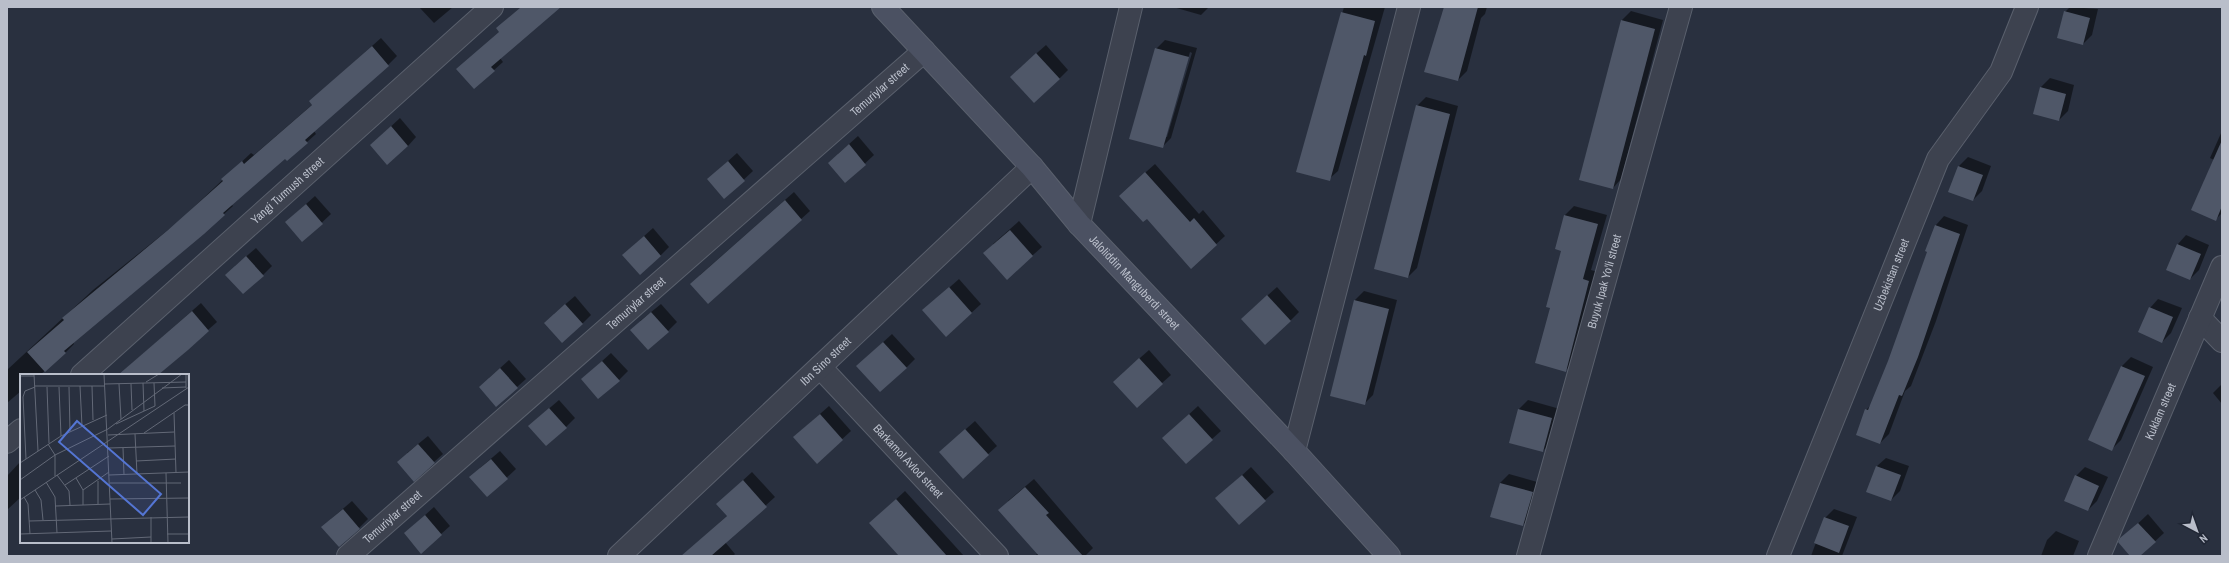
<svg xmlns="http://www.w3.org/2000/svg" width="2229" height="563" viewBox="0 0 2229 563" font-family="'Archivo Narrow',sans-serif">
	<rect width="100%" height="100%" fill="#29303f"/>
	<!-- shadow -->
	<g fill="#0007" fill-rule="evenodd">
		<polygon points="419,7 453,7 434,23"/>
		<polygon points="521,7 560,7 500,58 503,62 474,88 506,20"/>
		<polygon points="1173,7 1209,7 1201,15"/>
		<polygon points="1344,7 1385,7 1338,171 1329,179 1297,171"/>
		<polygon points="1445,7 1487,7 1485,14 1481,18 1467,71 1458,80 1425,71"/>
		<polygon points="2070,7 2098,9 2092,35 2083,44 2065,12"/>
		<polygon points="1631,11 1663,20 1621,179 1613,188 1580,179 1622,20"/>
		<polygon points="381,38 397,56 388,65 314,131 316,134 307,142 285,158 231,204 233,206 224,214 73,342 74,344 65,353 40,375 21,375 21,391 7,403 7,370 93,290 178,222 251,153 254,155 313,104 319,93"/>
		<path d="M1165,40L1197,48L1171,138L1162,147L1156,49ZM1190,52L1192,53L1167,137H1165Z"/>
		<polygon points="1046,45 1068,70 1059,79 1020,68"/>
		<polygon points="2050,78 2074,85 2068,111 2059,120 2041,87"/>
		<polygon points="1426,97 1458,106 1417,268 1408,277 1417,106"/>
		<polygon points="400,118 416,137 408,146 371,145"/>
		<polygon points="2222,131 2222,213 2216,219 2214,160 2210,158"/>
		<polygon points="858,136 874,155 845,182 838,154"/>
		<polygon points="737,153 753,171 724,198 717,171"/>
		<polygon points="1968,157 1991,166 1982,191 1973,200 1959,166"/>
		<polygon points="1155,164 1199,214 1203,210 1225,236 1191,267 1129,187"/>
		<polygon points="794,192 810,211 708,303 700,275"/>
		<polygon points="315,196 331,214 302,241 286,222"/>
		<polygon points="1574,206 1607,215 1591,270 1598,272 1575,361 1566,370 1551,307 1562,250 1565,215"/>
		<polygon points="1944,216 1968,225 1936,321 1911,386 1905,391 1889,434 1880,443 1866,410 1872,404 1889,362 1928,251 1936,225"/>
		<polygon points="1019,221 1042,247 1007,278 993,244"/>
		<polygon points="653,228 669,247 660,256 633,246"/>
		<polygon points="2186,235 2209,245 2199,270 2190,279 2178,244"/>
		<polygon points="256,248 272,266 263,275 235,266"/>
		<polygon points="959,279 981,304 946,336 933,302"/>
		<polygon points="1277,287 1299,312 1290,321 1251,310"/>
		<polygon points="1364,291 1397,300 1373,395 1364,404 1332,396 1355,300"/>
		<polygon points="575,296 591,315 582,324 554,314"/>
		<polygon points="2158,299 2182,308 2171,333 2162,342 2150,308"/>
		<polygon points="201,303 217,322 157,375 137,375 129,366"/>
		<polygon points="661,304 677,322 668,331 640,321"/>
		<polygon points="892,334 915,359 906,368 867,357"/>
		<polygon points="1149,350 1171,375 1162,383 1123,373"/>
		<polygon points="611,353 628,371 619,380 591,371"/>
		<polygon points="2131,357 2153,367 2121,440 2112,449 2089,440 2122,366"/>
		<polygon points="509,360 526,379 517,387 489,378"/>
		<polygon points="2222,384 2222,404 2213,393"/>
		<polygon points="559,400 575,418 566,427 538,418"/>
		<polygon points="1528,400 1560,409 1551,442 1543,451 1510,442 1519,409"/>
		<polygon points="829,406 851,431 817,462 803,429"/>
		<polygon points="1198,406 1221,431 1212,439 1173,429"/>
		<polygon points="975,421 997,446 963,477 949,444"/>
		<polygon points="428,436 443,454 434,462 407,453"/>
		<polygon points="500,451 516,469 487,496 480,468"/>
		<polygon points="1886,458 1909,466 1900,491 1891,500 1877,466"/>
		<polygon points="21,461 21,497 7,510 7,476"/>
		<polygon points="1251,467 1274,492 1265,500 1226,490"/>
		<polygon points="2085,467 2108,477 2097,501 2088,510 2076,476"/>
		<polygon points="752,472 775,497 725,542 735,554 733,556 682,556 728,515 727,495"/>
		<polygon points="1509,474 1541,483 1532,516 1523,525 1500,483"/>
		<polygon points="1034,479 1093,548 1085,556 1036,555 1038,553 1008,501"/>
		<polygon points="905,491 964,556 901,556 880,514"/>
		<polygon points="352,501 368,519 359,528 331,519"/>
		<polygon points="434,507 450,526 421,552 414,525"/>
		<polygon points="1834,509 1857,517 1842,556 1811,556 1825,518"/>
		<polygon points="2148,514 2164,533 2139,556 2132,556 2128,533"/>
		<polygon points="2056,531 2079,541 2073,556 2041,556 2047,540"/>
	</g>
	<!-- building -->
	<g fill="#4f5768">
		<polygon points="521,7 561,7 491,67 495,71 474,89 456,69 499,32 496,28"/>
		<polygon points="1444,7 1478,7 1458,81 1424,72"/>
		<polygon points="2064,11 2090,18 2083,45 2057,38"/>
		<polygon points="1341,12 1375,21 1366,56 1364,55 1330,181 1296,172"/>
		<polygon points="1621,20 1655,29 1613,189 1579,180"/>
		<polygon points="372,46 389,66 305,140 308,143 287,161 285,159 223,213 225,215 204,234 64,351 66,353 45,372 27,352 64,320 62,318 168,230 223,181 221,179 242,161 244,164 312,105 309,101"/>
		<polygon points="1155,48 1189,57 1163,148 1129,139"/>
		<polygon points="1036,53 1060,79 1034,103 1010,77"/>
		<polygon points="2040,87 2066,94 2059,121 2033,114"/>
		<polygon points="1416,105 1450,114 1408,278 1374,269"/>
		<polygon points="391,126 408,146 387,165 370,145"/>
		<polygon points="2222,140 2222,206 2216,221 2191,210"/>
		<polygon points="849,144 866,165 845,183 828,163"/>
		<polygon points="728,161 745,181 724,199 707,179"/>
		<polygon points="1958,166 1983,175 1973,201 1948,192"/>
		<polygon points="1145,172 1190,222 1194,218 1217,245 1191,269 1147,219 1143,222 1119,196"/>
		<polygon points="785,200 802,220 708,304 690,284"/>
		<polygon points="306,204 323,224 302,242 285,222"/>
		<polygon points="1564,215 1598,224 1583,279 1589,281 1566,372 1535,363 1550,308 1546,307 1561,251 1555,249"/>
		<polygon points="1935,225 1960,234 1918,357 1902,396 1899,395 1880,444 1856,435 1865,409 1868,410 1888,361 1927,252 1925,251"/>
		<polygon points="1010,230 1033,256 1007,280 983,253"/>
		<polygon points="644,236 661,256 640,275 622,255"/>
		<polygon points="2177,244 2201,254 2190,280 2166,270"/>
		<polygon points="246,256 264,276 243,294 225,275"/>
		<polygon points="949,287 972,313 946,337 922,310"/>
		<polygon points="1267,295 1291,321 1265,345 1241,319"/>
		<polygon points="1354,300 1389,309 1365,405 1330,396"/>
		<polygon points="565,304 583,324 562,343 544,323"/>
		<polygon points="2149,307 2173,317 2162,343 2138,332"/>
		<polygon points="192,311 209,331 188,350 158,375 118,375"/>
		<polygon points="651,312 669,332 648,350 630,330"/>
		<polygon points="883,342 907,368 880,392 856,366"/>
		<polygon points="1139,358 1163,384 1137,408 1113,382"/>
		<polygon points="602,361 620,381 598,399 581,379"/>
		<polygon points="2121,366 2145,376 2112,451 2088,440"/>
		<polygon points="500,368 518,388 496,407 479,387"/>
		<polygon points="549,408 567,428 546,446 528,426"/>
		<polygon points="1518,409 1552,418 1543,452 1509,443"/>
		<polygon points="820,414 843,440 817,464 793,437"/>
		<polygon points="1189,414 1213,440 1186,464 1162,438"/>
		<polygon points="965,429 989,455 963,479 939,452"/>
		<polygon points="418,444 435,463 414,482 397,462"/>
		<polygon points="491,459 508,479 487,497 469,477"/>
		<polygon points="1876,466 1901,475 1891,501 1866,492"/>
		<polygon points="1242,475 1266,501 1239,525 1215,498"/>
		<polygon points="2075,475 2099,486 2088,511 2064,501"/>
		<polygon points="743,480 767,507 711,556 681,556 727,516 716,504"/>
		<polygon points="1500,483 1533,492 1523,526 1490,517"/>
		<polygon points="1025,487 1049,513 1046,515 1083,556 1039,556 998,510"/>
		<polygon points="896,499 947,556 899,556 869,523"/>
		<polygon points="343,509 360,529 339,547 321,527"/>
		<polygon points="425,515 442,535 421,554 404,533"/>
		<polygon points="1824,517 1849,526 1839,553 1814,543"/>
		<polygon points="2138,523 2156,542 2140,556 2130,556 2118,542 2120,538"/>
	</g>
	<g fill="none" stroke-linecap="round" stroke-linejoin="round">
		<defs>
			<g id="street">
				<polyline points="1079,224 1131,7"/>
				<polyline points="2200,318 2222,341"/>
				<path id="s1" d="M820,367L997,556"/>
				<path id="s2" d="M82,375L492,7"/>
				<polyline points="7,442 21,430"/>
				<polyline points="1294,451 1409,7"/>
				<path id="s3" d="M348,556L924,51"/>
				<path id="s4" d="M619,556L1032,167"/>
				<path id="s5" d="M1528,556L1681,7"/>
				<path id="s6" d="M1778,556L1938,159L2001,72L2027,7"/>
				<path id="s7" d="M2099,556L2222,267"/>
			</g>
			<g id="secondary">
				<path id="s8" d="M883,7L1032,167L1079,224L1294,451L1389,556"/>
			</g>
		</defs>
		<!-- street casing -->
		<use href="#street" stroke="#5a606d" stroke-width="24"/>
		<!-- secondary casing -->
		<use href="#secondary" stroke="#5a606d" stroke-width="24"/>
		<!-- street -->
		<use href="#street" stroke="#3d424f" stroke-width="22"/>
		<!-- secondary -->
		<use href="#secondary" stroke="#4b5162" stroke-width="22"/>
	</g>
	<g text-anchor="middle" stroke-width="4" stroke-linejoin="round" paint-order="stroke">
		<!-- street labels -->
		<g font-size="12" fill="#b9beca" stroke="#212735">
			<text dy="4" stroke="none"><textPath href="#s3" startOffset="707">Temuriylar street</textPath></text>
			<text dy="4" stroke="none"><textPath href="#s2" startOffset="276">Yangi Turmush street</textPath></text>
			<text dy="4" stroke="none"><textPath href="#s6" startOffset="303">Uzbekistan street</textPath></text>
			<text dy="4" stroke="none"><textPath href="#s8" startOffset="373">Jaloliddin Manguberdi street</textPath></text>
			<text dy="4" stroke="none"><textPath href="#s5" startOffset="285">Buyuk Ipak Yo'li street</textPath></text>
			<text dy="4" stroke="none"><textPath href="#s3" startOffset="383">Temuriylar street</textPath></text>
			<text dy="4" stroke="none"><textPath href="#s4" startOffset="284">Ibn Sino street</textPath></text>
			<text dy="4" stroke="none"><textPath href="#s7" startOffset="157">Kuklam street</textPath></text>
			<text dy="4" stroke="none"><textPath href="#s1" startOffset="129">Barkamol Avlod street</textPath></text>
			<text dy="4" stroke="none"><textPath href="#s3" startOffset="59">Temuriylar street</textPath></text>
		</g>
	</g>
	<!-- overview -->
	<g transform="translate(20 374)">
		<rect width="169" height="169" fill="#29303f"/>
		<path fill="none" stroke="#636977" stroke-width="1" d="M14,0L18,77M84,0L92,169M166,0V14M168,0L169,29M0,2H14M126,8L139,0M123,9L124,37M134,9L135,32M85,10L166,8M99,10L101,45M111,10L112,36M15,12H85M60,12L62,52M72,12L73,46M27,13L29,69M39,13L41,62M49,13L50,57M142,14L166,13M154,39L156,99M96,50L135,32M124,59L165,31H169M115,60L117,100M88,61L154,58M28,70L35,81V102M89,74L155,72M103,74L104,101M6,85L3,23L5,17L15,13M116,87L156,85M0,89L41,62L87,41M146,99L148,169M37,101L49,117L50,131M89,101L169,98M56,104L63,116M0,106L35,81L88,55L162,0M78,107V130M26,108L35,123L37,159M90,109H161M45,111L89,82M15,116L21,126L23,146M4,123L8,130L10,160M90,125L169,124M0,126L169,13M63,131V116L89,98M36,132L90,130M131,143V169M9,147L169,143M0,160L91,157M147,160H169M92,165L131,163"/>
		<path fill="#5475d3" fill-opacity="0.15" stroke="#5475d3" stroke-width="2" d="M57,47L141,120L123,141L39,68Z"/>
		<rect width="169" height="169" fill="none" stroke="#b9beca" stroke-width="2"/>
	</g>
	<!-- border -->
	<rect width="2229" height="563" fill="none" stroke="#b9beca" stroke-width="16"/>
	<!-- north arrow -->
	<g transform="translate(2197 531) rotate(139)" stroke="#212735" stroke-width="3" paint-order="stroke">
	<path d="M0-3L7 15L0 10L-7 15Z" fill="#b9beca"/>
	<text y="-6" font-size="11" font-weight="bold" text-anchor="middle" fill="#b9beca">N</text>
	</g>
</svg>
